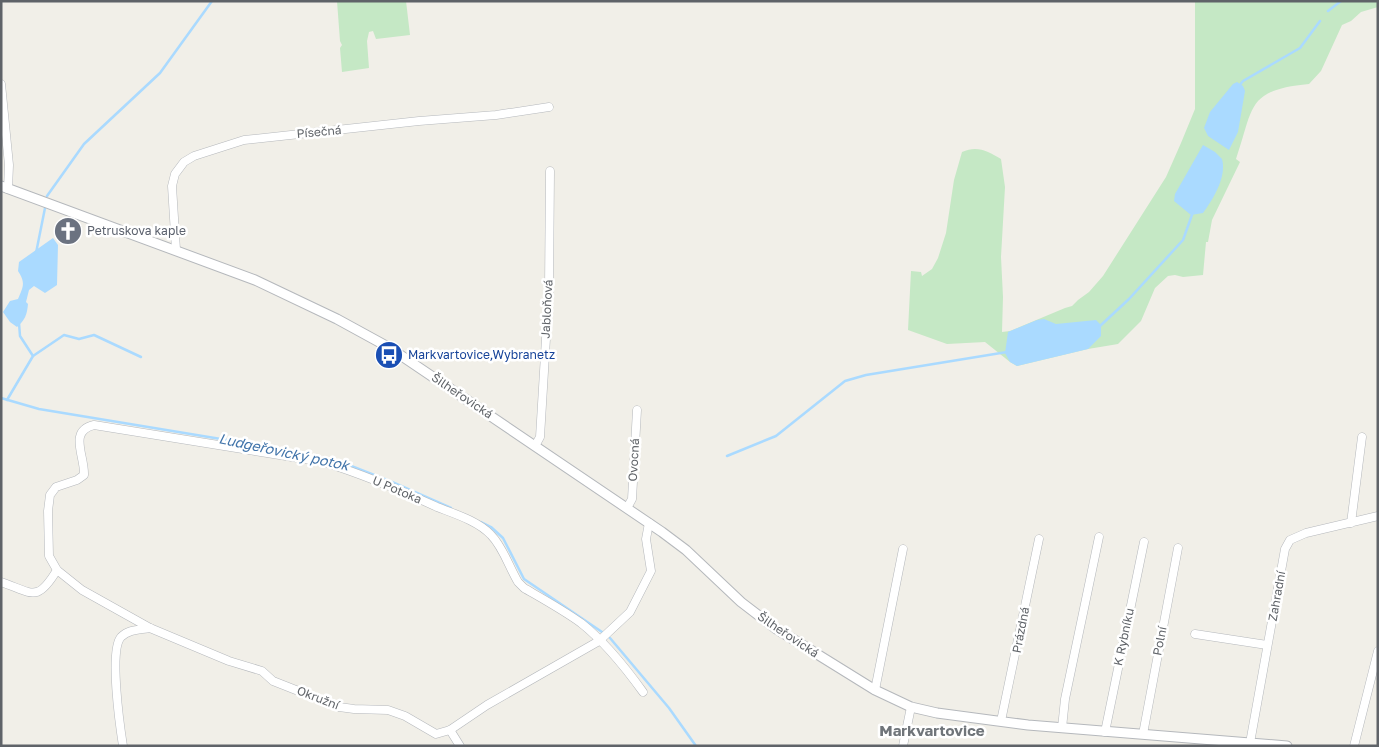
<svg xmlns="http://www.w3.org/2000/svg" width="1379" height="747" viewBox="0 0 1379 747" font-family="'Golos Text',sans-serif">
	<rect width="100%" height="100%" fill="#f1efe8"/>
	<!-- green -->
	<g fill="#c5e8c5">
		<polygon points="337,1 406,1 410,35 376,39 373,31 369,32 367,41 369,68 342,72 340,48 342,45 340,41"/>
		<path d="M1195,1H1378V7L1361,12L1351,21L1342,25L1321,71L1309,84C1246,90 1254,107 1236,159L1240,162L1212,220L1208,242H1206L1203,275L1183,277L1175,275L1168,276L1155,288L1141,321L1118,344L1088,349L1017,366L1010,362L985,342L947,344L908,330L911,271L921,272L922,276L932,269L938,258L946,233L954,180L962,152C977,145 988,151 1001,159L1005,187L1001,257L1003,297L1002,332L1010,331L1065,308L1072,306L1078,300L1089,292L1103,276L1166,177L1181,143L1195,109Z"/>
	</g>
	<!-- water -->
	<g fill="#aadaff">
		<polygon points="1237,82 1243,86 1245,91 1238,132 1229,150 1208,136 1204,128 1210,112 1233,84"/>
		<path d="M1203,145L1215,152L1222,159C1227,177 1213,199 1203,213L1191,215L1174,201L1175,194Z"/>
		<path d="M53,238L58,245L57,285L45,293L34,286L29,290L26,302L28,304C27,315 25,320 17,327L10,322L3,312L10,301L18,299C23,287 26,283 18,271L19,262Z"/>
		<polygon points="1044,319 1056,324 1096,320 1101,325 1101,336 1088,349 1017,366 1010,362 1005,353 1008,332 1037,320"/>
	</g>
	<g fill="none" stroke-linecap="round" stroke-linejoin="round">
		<!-- stream -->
		<g stroke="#aadaff" stroke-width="2.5">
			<polyline points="1328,11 1341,1"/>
			<polyline points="1239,86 1243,81 1300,48 1320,21"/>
			<polyline points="47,196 84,144 160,73 212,1"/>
			<polyline points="36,253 45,208"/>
			<polyline points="1100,326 1129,299 1183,240 1193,212"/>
			<polyline points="33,356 64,335 79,339 94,335 141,357"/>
			<polyline points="1,398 39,409 239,442 341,462 392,482 451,508"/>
			<polyline points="7,400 33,356 20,336 19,323"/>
			<polyline points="727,456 776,436 845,381 866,375 1007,352"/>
			<polyline points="481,522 491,527 503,538 524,579 602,632"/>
			<polyline points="610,638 669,708 696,746"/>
		</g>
		<defs>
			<g id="minor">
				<polyline points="1,84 9,165 8,189"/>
				<polyline points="176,250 172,186 175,174 184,162 194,156 244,140 419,121 496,115 549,107"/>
				<polyline points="535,446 540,437 549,289 550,171"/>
				<polyline points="627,508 632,499 637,410"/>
				<polyline points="1351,523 1362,437"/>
				<path d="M1,582C33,593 37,603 57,570"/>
				<polyline points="1195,634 1267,645"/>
				<polyline points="875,690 903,549"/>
				<path d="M643,692C625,667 605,642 581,623C563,610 543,599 524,588L518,582C509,567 503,547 491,535C478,521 455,514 437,507C400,490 362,474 323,462L94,425C68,431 85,456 84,475L77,480L56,487L50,495L48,511L49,556L57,570L82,590L150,628L229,661L262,671L273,681L339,707L354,709L388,710L405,716L436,734L450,730L487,705L599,641L630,612L651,571L646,539L649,523"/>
				<polyline points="1001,721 1039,539"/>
				<polyline points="1062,728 1065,699 1099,537"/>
				<polyline points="450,730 460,746"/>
				<polyline points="1105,732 1144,542"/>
				<polyline points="1143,734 1178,548"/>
				<polyline points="1250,743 1285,549 1290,540 1306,533 1378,516"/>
				<path d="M123,746C120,727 109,650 121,637C129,629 140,630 150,628"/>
				<polyline points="903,746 911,707"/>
				<polyline points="1354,746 1378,651"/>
			</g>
			<polyline id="tertiary" points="1,186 255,280 337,319 390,348 662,532 686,550 741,602 775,628 875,690 911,707 937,713 1028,725 1287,746"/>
		</defs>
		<!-- minor casing -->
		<use href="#minor" stroke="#b5b8bc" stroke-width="9"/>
		<!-- tertiary casing -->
		<use href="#tertiary" stroke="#b5b8bc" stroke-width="11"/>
		<!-- minor -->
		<use href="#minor" stroke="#fff" stroke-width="8"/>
		<!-- tertiary -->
		<use href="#tertiary" stroke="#fff" stroke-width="9"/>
	</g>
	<!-- icons -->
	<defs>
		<symbol id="church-disc" viewBox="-11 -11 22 22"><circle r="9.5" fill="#6b7280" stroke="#fff"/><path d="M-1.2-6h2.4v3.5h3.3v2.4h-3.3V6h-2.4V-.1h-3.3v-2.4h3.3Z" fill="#fff"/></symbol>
		<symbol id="bus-disc" viewBox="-11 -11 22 22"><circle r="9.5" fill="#1a4fb4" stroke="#fff"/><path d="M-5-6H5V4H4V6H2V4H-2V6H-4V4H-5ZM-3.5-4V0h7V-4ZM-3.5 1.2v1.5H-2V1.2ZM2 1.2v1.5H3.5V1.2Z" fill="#fff"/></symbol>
	</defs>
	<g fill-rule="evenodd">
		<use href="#church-disc" x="52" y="215" width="32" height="32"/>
		<use href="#bus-disc" x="373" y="339" width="32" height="32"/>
	</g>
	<g text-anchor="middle" stroke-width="5" stroke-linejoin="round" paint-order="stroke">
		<!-- street labels -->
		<g font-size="12" fill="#5f6368" stroke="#fff">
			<text transform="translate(319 132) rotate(-5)" y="4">Písečná</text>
			<text transform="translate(547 309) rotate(-87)" y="4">Jabloňová</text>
			<text transform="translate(462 396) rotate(34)" y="4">Šilheřovická</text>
			<text transform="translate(634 460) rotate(-87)" y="4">Ovocná</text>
			<text transform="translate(397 490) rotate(23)" y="4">U Potoka</text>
			<text transform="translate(1277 596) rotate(-80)" y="4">Zahradní</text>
			<text transform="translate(1021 630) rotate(-79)" y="4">Prázdná</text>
			<text transform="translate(788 635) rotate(34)" y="4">Šilheřovická</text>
			<text transform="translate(1124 637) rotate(-78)" y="4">K Rybníku</text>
			<text transform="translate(1160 641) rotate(-79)" y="4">Polní</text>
			<text transform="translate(318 698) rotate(21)" y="4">Okružní</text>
		</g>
		<!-- worship labels -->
		<g font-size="12" fill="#5b616d" stroke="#fff" text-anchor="start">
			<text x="87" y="235">Petruskova kaple</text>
		</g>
		<!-- transit labels -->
		<g font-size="12" fill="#164399" stroke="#fff" text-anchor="start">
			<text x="408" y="359">Markvartovice,Wybranetz</text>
		</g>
		<!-- water labels -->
		<g font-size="14" font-style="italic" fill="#4174aa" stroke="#fff">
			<text transform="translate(284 452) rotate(12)" y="5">Ludgeřovický potok</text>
		</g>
		<!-- quarter labels -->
		<g font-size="15" font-weight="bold" fill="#70757a" stroke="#fff">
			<text x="932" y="736">Markvartovice</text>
		</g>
	</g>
	<!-- border -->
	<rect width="1379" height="747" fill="none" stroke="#5f6368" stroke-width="5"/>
</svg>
